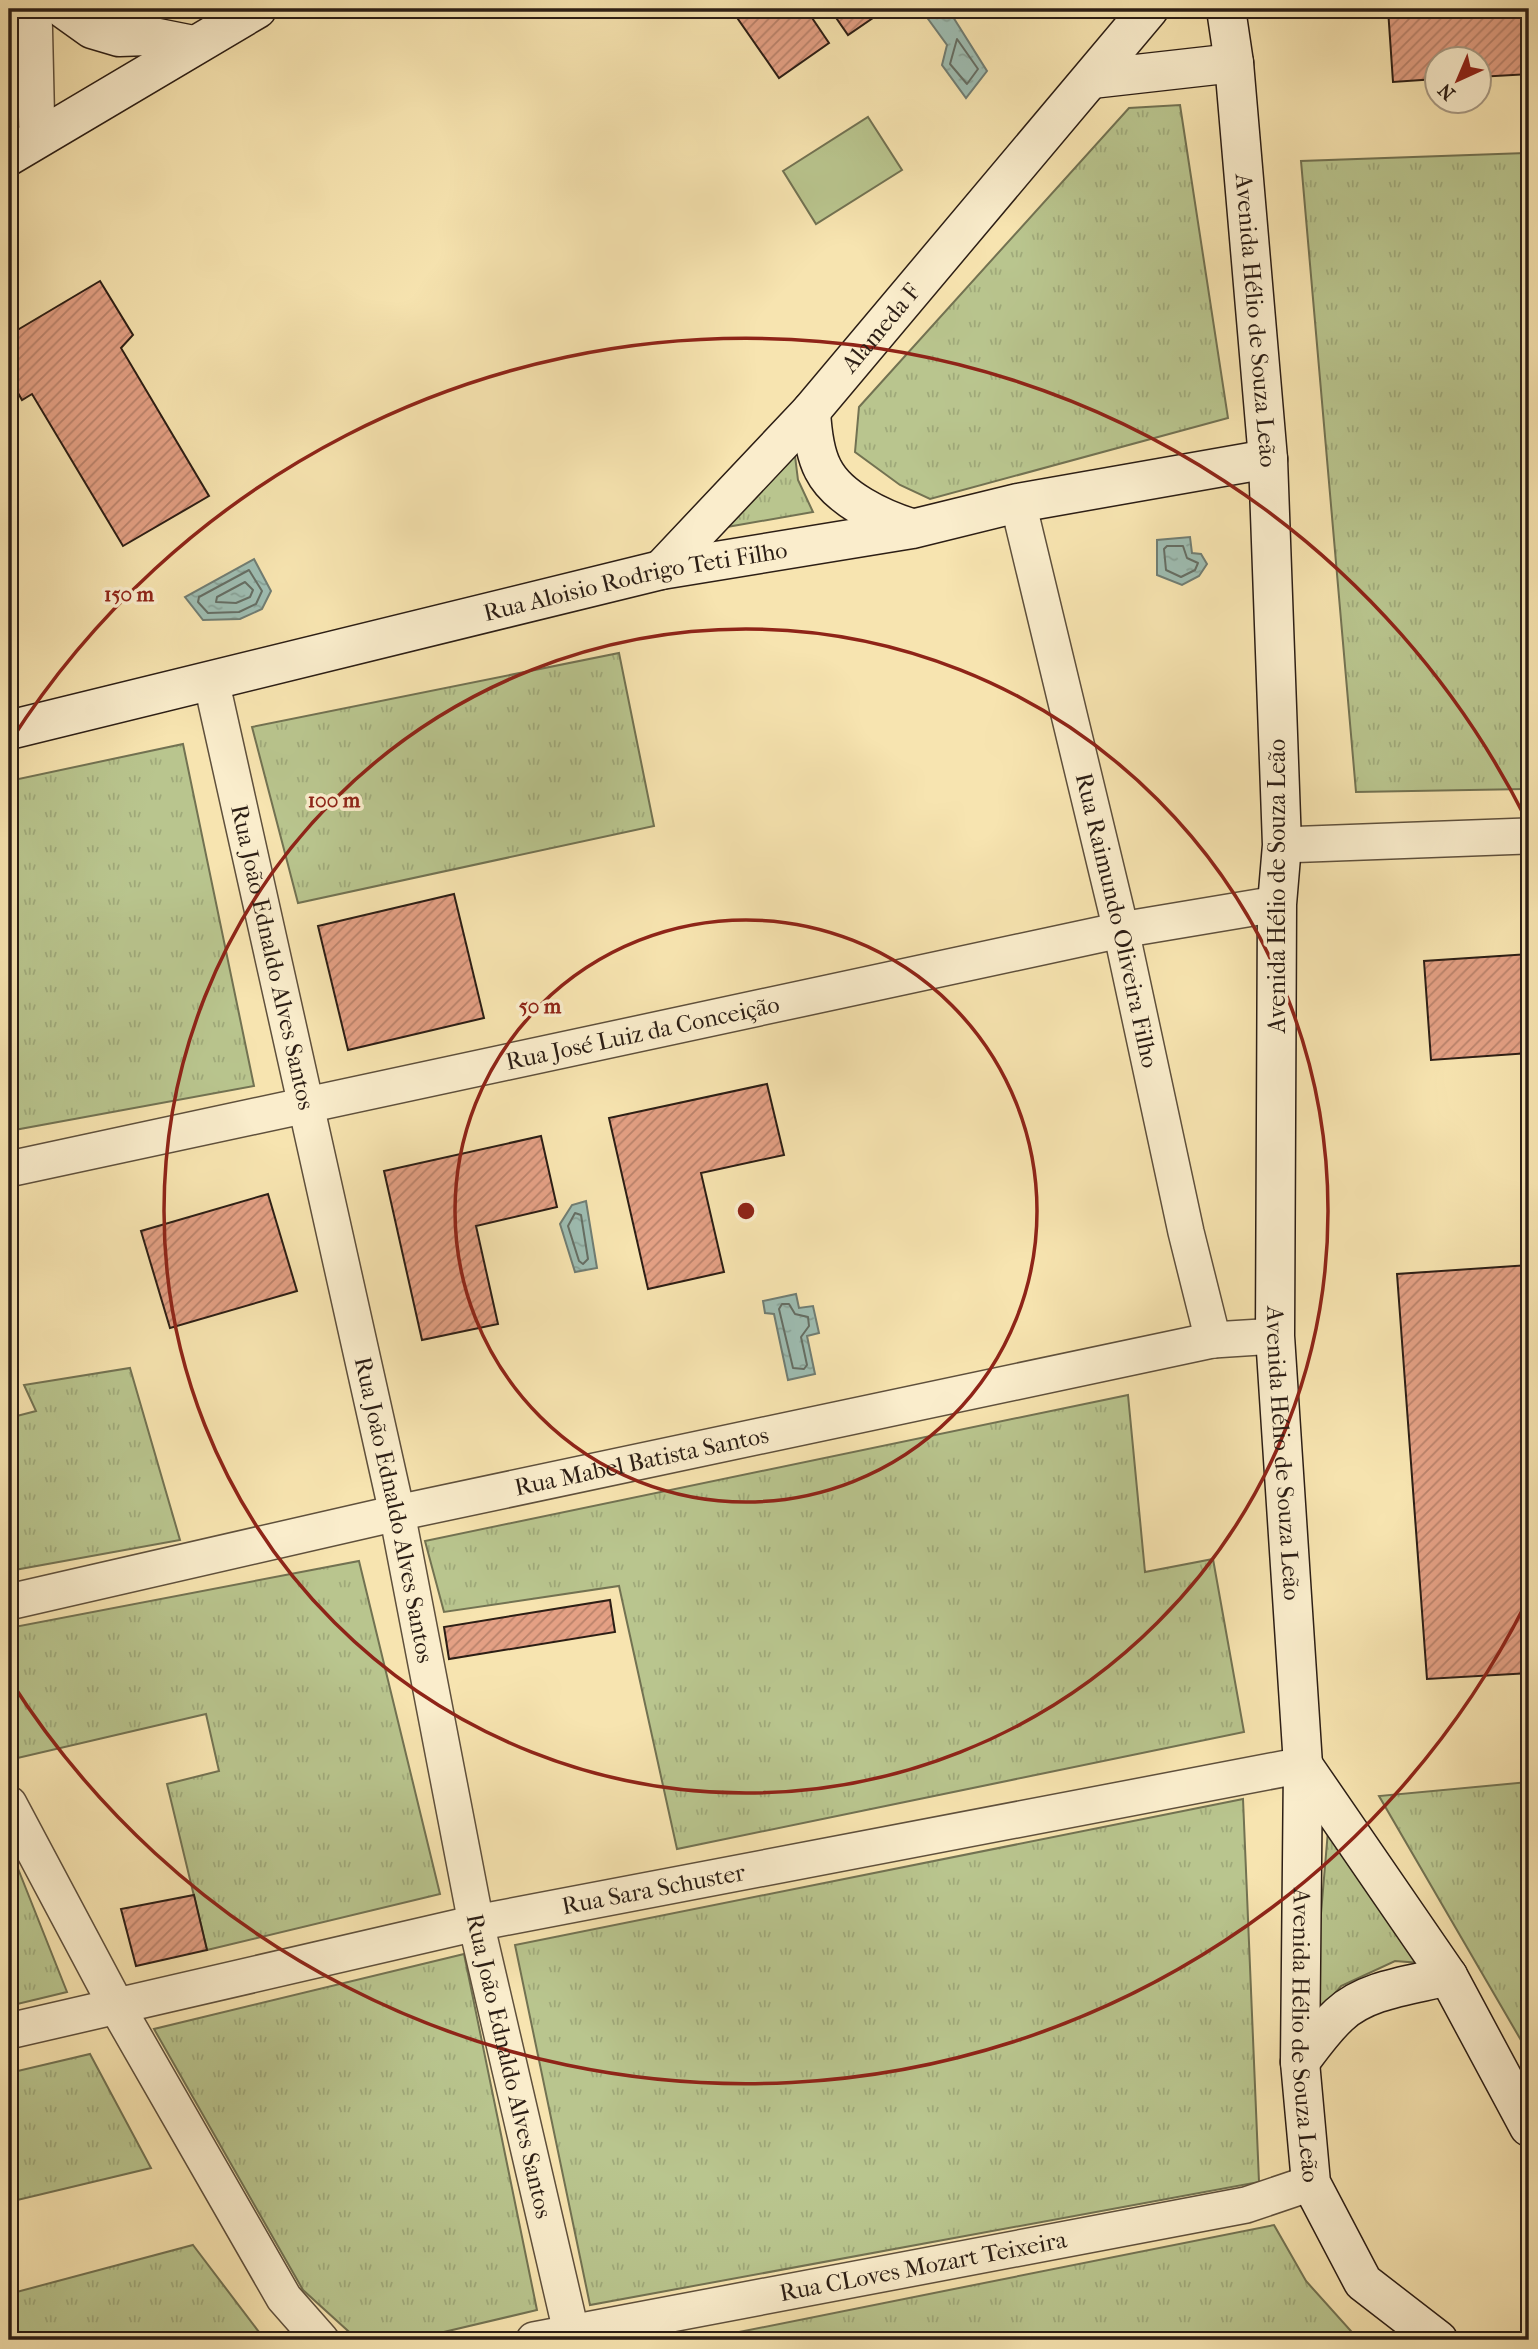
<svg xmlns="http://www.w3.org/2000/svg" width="1538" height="2349" viewBox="0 0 1538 2349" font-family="'IM FELL French Canon',serif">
	<defs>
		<pattern id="grass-tufts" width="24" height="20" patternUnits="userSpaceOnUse" patternTransform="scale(1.75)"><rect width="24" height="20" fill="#b9c58e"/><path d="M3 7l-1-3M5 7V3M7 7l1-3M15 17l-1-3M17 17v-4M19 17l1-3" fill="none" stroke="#9fa97a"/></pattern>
		<pattern id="water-ripples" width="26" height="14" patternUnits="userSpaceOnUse" patternTransform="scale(1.75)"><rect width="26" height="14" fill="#9ebdb2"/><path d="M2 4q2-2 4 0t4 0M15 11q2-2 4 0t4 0" fill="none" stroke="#88a298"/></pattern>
		<pattern id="building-hatch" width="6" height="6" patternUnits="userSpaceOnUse" patternTransform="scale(1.75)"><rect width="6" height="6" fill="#e4a084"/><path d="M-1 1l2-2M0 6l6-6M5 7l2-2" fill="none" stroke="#b9826b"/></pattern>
	</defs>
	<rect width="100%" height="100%" fill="#f7e4b0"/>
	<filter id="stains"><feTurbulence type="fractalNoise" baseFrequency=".00286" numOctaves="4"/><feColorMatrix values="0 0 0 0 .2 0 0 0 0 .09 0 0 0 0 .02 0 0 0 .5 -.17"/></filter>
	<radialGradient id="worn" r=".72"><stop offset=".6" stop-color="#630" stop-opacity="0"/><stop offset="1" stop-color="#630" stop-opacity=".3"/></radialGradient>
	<!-- grass -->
	<g fill="url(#grass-tufts)" stroke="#727252" stroke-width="2">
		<polygon points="1180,105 1228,418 930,499 900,485 855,452 859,407 1129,108"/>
		<polygon points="1529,153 1529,789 1356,792 1301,161"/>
		<polygon points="794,448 798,480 813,512 727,527"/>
		<polygon points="619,653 654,826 298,903 252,727"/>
		<polygon points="183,744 254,1086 9,1131 9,781"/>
		<polygon points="130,1368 180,1540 9,1571 9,1418 36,1411 24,1385"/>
		<polygon points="1128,1395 1145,1572 1213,1559 1244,1732 677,1849 619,1586 444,1612 425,1541"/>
		<polygon points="359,1561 440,1894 207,1950 167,1784 219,1771 206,1714 9,1760 9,1628"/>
		<polygon points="1529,1782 1529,2054 1379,1796"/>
		<polygon points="1243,1799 1259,2182 590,2305 515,1945"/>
		<polygon points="1330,1807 1421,1963 1395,1961 1341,1986 1312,2020"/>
		<polygon points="9,1846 67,1992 9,2006"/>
		<polygon points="464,1954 537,2310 410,2340 358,2340 303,2290 154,2029"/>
		<polygon points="90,2054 151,2168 9,2202 9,2073"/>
		<polygon points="1274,2225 1306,2281 1359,2340 699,2340"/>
		<polygon points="193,2245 265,2340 9,2340 9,2294"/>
	</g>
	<!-- garden -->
	<polygon fill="#b9c58e" stroke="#727252" stroke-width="2" points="868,117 902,170 816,224 783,171"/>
	<!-- water -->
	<g fill="url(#water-ripples)" stroke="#707d73" stroke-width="2">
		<polygon points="927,9 948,9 987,71 966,98 942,65 947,45 923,12"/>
		<polygon points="1190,537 1192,553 1201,554 1207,564 1199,576 1182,585 1157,575 1157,540"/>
		<polygon points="254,559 271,591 262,609 240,619 203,620 185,597"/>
		<polygon points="586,1201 597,1268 575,1272 560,1224 572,1205"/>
		<polygon points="796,1294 799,1308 813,1306 819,1333 807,1336 815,1374 788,1380 774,1314 765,1313 763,1301"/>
	</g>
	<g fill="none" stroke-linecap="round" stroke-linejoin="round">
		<!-- shore -->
		<g stroke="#656e64" stroke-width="2">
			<polygon points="957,39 978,69 967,84 950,64"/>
			<polygon points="1167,546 1183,546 1187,558 1198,563 1195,570 1181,577 1166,570 1164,549"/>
			<polygon points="249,570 262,591 256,604 239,612 208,613 198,602 199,597"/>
			<polygon points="245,582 253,590 250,597 236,603 216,602 217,597"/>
			<polygon points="575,1213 581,1215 588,1259 583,1264 579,1261 568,1226"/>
			<polygon points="782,1304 789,1304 795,1314 808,1317 809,1326 801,1337 807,1365 804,1369 793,1368 779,1309"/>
		</g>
	</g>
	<!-- building -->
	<g fill="url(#building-hatch)" stroke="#2c1e15" stroke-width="2">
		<polygon points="731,9 806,9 829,43 779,78"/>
		<polygon points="830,9 886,9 848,35"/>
		<polygon points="1388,9 1529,9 1529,74 1478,77 1478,60 1436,60 1436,79 1393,82"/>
		<polygon points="100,281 133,335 121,348 209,496 123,546 32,394 22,400 9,377 9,335"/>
		<polygon points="454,894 484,1018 348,1050 318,926"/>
		<polygon points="1529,954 1529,1053 1431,1060 1424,961"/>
		<polygon points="767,1084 784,1155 701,1173 724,1272 648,1289 609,1118"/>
		<polygon points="541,1136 557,1207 476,1226 498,1324 422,1340 384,1171"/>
		<polygon points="268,1194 297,1291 170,1328 141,1231"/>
		<polygon points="1529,1265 1529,1673 1427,1679 1397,1274"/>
		<polygon points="610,1600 615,1632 449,1659 444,1627"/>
		<polygon points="194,1895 207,1950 136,1966 121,1909"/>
	</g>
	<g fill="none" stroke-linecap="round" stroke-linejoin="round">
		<defs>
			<g id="street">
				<polyline points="34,9 37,138"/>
				<path id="s1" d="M1018,503L1121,930L1186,1232L1213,1340"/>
				<path id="s2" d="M211,680L397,1513L476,1923L573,2340"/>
				<polyline points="1282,845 1529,836"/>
				<path id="s3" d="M9,1169L1121,930L1277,904"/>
				<path id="s4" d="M9,1602L397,1513L1213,1340L1275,1336"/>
				<polyline points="9,1804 117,2007 284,2298 321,2340"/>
				<path id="s5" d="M9,2031L476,1923L1303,1765"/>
				<path id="s6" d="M534,2340L1246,2205L1311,2183"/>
			</g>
			<g id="secondary">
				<polyline points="64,9 92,29 119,37 148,36 193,45"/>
				<path id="s7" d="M1226,9L1234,63L1268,459L1282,845L1277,904L1275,1336L1303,1765L1300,2062L1311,2183L1363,2282L1438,2340"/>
				<polyline points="1092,79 1234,63"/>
				<polyline points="9,156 257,9"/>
				<path d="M811,411C812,429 814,452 823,469C838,499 882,519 911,528"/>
				<path id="s8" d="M661,570L811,411L1149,9"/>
				<path id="s9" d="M9,730L661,570L912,529L1018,503L1268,459"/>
				<polyline points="1303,1765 1448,1976 1529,2127"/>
				<path d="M1300,2062C1312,2046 1324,2029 1339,2015C1366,1989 1413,1985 1448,1976"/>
			</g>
		</defs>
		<!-- street casing -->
		<use href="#street" stroke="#5f503c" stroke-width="38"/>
		<!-- secondary casing -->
		<use href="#secondary" stroke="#2c1e15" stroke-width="41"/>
		<!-- street -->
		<use href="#street" stroke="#faedcc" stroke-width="35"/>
		<!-- secondary -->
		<use href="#secondary" stroke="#faedcc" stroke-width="38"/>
	</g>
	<!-- distance rings -->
	<g fill="none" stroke="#8f2418" stroke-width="3.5">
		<circle cx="746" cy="1211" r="291"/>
		<circle cx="746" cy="1211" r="582"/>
		<path d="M1527 1601A873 873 0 0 1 10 1680M10 742A873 873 0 0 1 1527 821"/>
	</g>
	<g text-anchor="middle" stroke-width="7" stroke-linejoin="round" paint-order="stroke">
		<!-- street labels -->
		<g font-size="24" fill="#2c1e15" stroke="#faedcc">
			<text dy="8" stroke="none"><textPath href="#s7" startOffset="313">Avenida Hélio de Souza Leão</textPath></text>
			<text dy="8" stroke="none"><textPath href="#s8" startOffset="327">Alameda F</textPath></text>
			<text dy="8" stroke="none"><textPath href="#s9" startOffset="644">Rua Aloisio Rodrigo Teti Filho</textPath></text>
			<text transform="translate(1277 886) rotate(-90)" y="8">Avenida Hélio de Souza Leão</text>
			<text dy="8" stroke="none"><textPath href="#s1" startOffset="429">Rua Raimundo Oliveira Filho</textPath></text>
			<text dy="8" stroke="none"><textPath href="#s2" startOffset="284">Rua João Ednaldo Alves Santos</textPath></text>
			<text dy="8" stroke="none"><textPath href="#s3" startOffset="648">Rua José Luiz da Conceição</textPath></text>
			<text dy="8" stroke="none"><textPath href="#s7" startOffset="1447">Avenida Hélio de Souza Leão</textPath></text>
			<text dy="8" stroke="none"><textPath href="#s4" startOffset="648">Rua Mabel Batista Santos</textPath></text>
			<text dy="8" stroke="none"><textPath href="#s2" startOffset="850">Rua João Ednaldo Alves Santos</textPath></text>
			<text dy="8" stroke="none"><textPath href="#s5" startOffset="660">Rua Sara Schuster</textPath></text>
			<text dy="8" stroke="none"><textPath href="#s7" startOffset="2030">Avenida Hélio de Souza Leão</textPath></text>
			<text dy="8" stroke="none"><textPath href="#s2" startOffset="1418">Rua João Ednaldo Alves Santos</textPath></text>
			<text dy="8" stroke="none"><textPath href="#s6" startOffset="396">Rua CLoves Mozart Teixeira</textPath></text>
		</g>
	</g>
	<circle cx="746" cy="1211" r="10" fill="#8f2418" stroke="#faedcc" stroke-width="3.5"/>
	<g font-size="21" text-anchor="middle" font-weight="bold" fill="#8f2418" stroke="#faedcc" stroke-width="7" stroke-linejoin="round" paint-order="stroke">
		<text x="129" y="601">150 m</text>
		<text x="334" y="807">100 m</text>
		<text x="540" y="1013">50 m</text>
	</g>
	<!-- margin -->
	<rect width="1538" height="2349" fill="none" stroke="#f7e4b0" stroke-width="35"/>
	<rect x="10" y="10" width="1517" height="2328" fill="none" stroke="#2c1e15" stroke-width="3.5"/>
	<rect x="18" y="18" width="1503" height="2314" fill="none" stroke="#2c1e15" stroke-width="2"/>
	<!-- north arrow -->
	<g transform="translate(1458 80) rotate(224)"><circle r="33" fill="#faedcc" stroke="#a89a83" stroke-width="2"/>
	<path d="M0-5L12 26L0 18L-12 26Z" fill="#8f2418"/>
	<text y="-10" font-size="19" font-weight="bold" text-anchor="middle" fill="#2c1e15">N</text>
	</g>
	<rect width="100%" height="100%" filter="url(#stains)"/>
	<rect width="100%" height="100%" fill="url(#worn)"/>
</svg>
